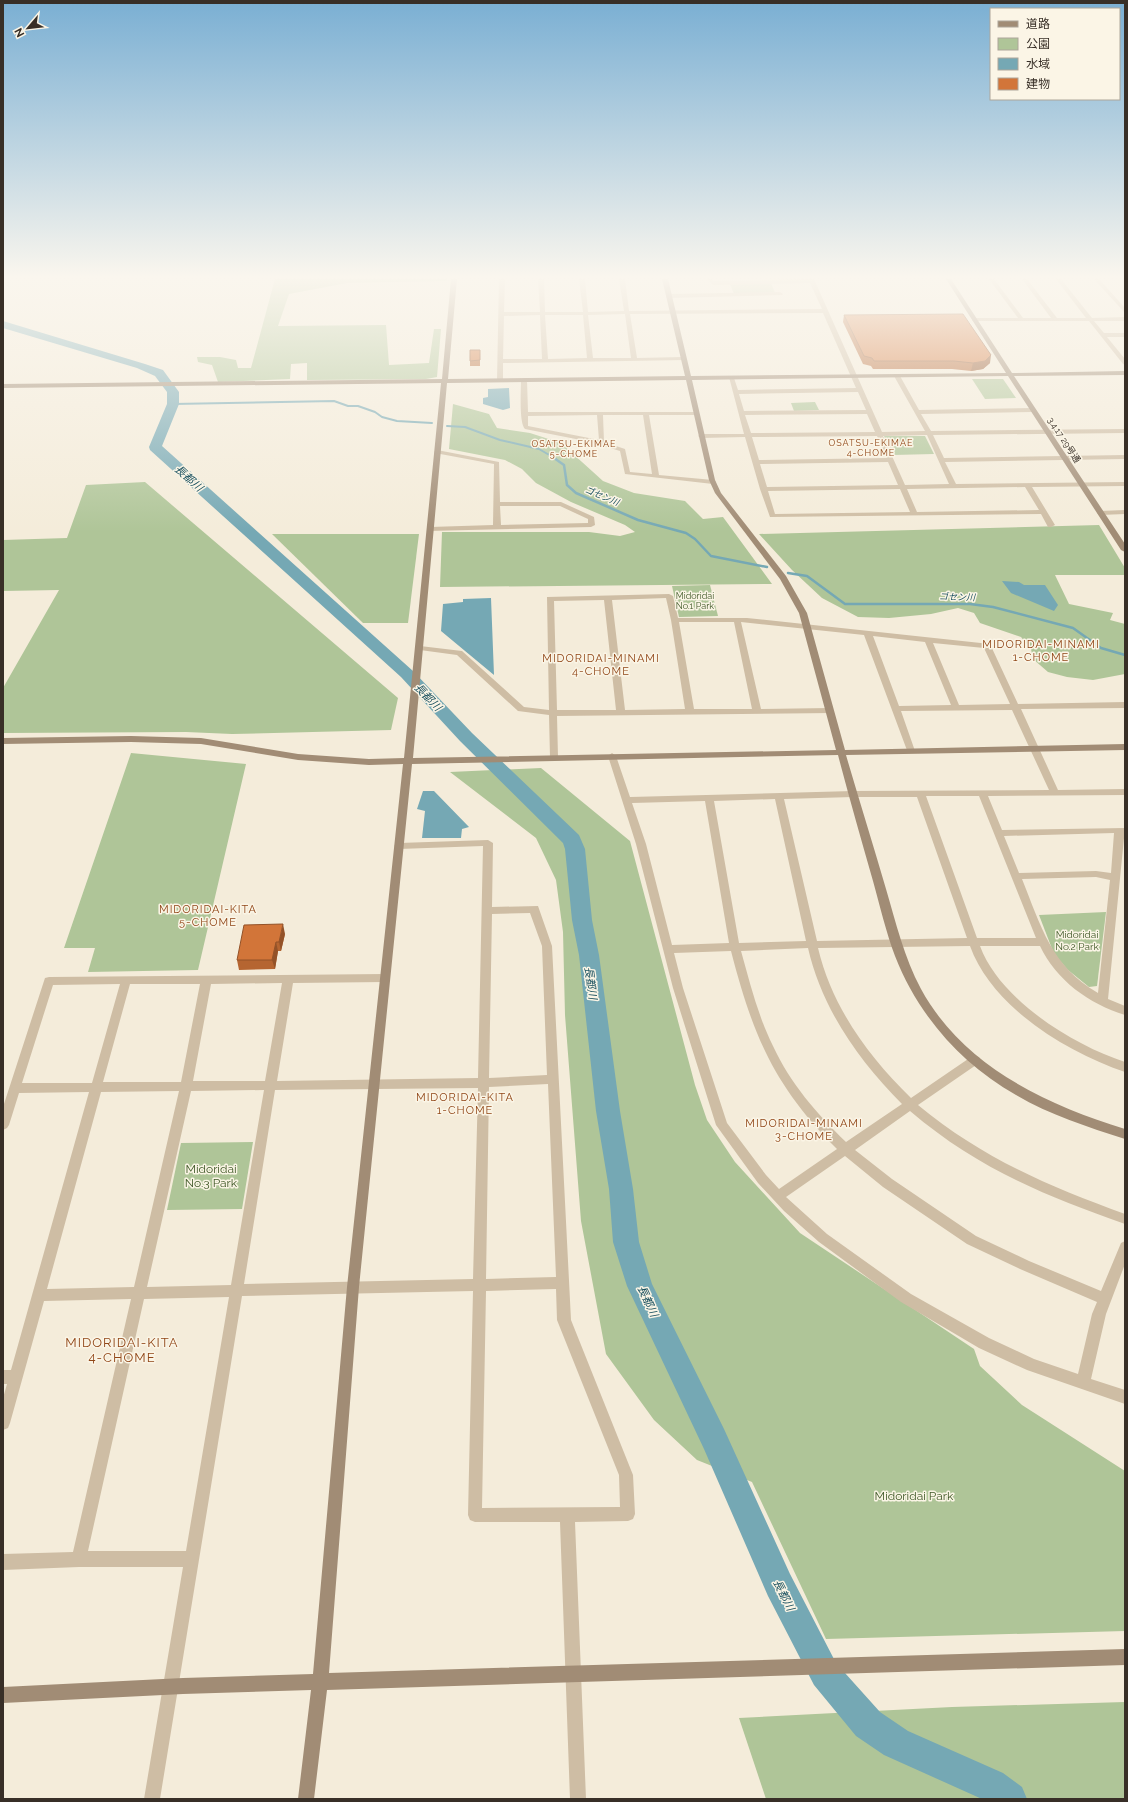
<svg xmlns="http://www.w3.org/2000/svg" width="1128" height="1802" viewBox="0 0 1128 1802" font-family="Raleway,'Noto Sans JP',sans-serif">
	<rect width="100%" height="100%" fill="#f4ecda"/>
	<!-- green -->
	<g fill="#afc598">
		<polygon points="275,279 447,279 446,281 347,283 289,294 278,326 386,325 389,365 429,363 434,329 441,329 437,377 426,379 307,380 307,363 291,364 290,379 218,382 212,365 198,362 197,357 220,357 236,360 238,368 251,368"/>
		<polygon points="771,283 775,293 734,294 730,284"/>
		<polygon points="972,379 1003,379 1016,398 985,399"/>
		<polygon points="815,402 819,410 794,411 791,403"/>
		<polygon points="453,404 489,414 497,428 530,433 561,443 603,481 634,493 685,501 703,519 723,517 772,584 440,587 442,532 589,532 620,536 635,532 625,525 571,502 536,483 522,469 505,460 449,449"/>
		<polygon points="884,436 925,436 934,454 893,455"/>
		<polygon points="145,482 398,698 391,730 232,734 186,732 3,733 3,688 59,590 3,591 3,540 67,538 86,485"/>
		<polygon points="1099,525 1125,568 1125,575 1055,575 1069,604 1113,613 1110,620 1125,624 1125,674 1093,680 1067,677 1048,672 1033,659 1031,649 1021,637 980,623 974,613 958,608 931,614 889,618 858,617 822,598 792,570 759,534"/>
		<polygon points="272,534 419,534 408,623 363,623"/>
		<polygon points="710,585 718,616 679,617 672,586"/>
		<polygon points="131,753 246,764 198,970 88,972 95,948 64,948"/>
		<polygon points="541,768 630,841 695,1085 707,1120 735,1162 800,1233 974,1349 980,1366 1022,1405 1125,1471 1125,1631 826,1639 752,1482 697,1460 654,1420 606,1354 581,1221 565,1015 563,932 556,880 536,838 450,772"/>
		<polygon points="1106,912 1097,986 1089,987 1068,970 1054,954 1039,915"/>
		<polygon points="253,1142 242,1209 167,1210 181,1143"/>
		<polygon points="1125,1702 1125,1799 766,1799 739,1718 952,1707"/>
	</g>
	<!-- water -->
	<g fill="#75a8b4">
		<polygon points="509,388 510,408 503,410 483,404 483,398 488,397 488,389"/>
		<polygon points="1002,581 1019,582 1024,585 1045,585 1058,605 1054,611 1011,593"/>
		<polygon points="491,598 494,675 441,631 443,604 463,602 463,599"/>
		<polygon points="423,791 434,791 469,827 462,829 461,838 422,838 425,811 417,809"/>
	</g>
	<g fill="none" stroke-linecap="round" stroke-linejoin="round">
		<!-- stream-far1 -->
		<g stroke="#75a8b4" stroke-width="2">
			<polyline points="173,404 334,401 348,406 358,406 375,412 382,417 397,421 432,423"/>
			<polyline points="447,426 465,427 500,440 539,449 556,459"/>
		</g>
		<!-- stream -->
		<g stroke="#75a8b4" stroke-width="2.5">
			<polyline points="554,458 564,465 567,485 576,493 638,520 686,533 695,539 711,556 767,567"/>
			<polyline points="788,573 807,576 845,604 970,604 993,607 1073,628 1101,648 1125,655"/>
		</g>
		<!-- river -->
		<polygon fill="#75a8b4" fill-rule="evenodd" points="3,321 145,364 163,370 179,392 179,404 162,446 413,671 472,733 579,835 585,849 592,920 599,955 620,1111 633,1189 639,1242 652,1284 724,1429 790,1574 836,1663 880,1712 908,1731 1003,1773 1022,1787 1027,1799 982,1799 884,1755 856,1736 814,1685 768,1596 704,1449 627,1286 613,1242 609,1189 596,1111 579,955 572,920 565,849 563,843 460,741 401,677 150,450 149,447 167,404 167,392 155,376 137,368 3,328"/>
		<!-- street -->
		<g fill="#cebda4" fill-rule="evenodd">
			<path d="M499,279H505L504,312H540L538,279H544L545,312H583L579,279H585L588,312L624,311L619,279H625L629,311L822,309L810,283L713,285L707,279H712L714,281L814,279L882,432L925,431L894,376L897,374L900,376L919,410L1033,408L1036,410L1033,412L921,414L931,431L1125,429V433L933,435L944,458L1125,455V459L945,462L956,484L1125,482V486L1032,487L1055,525L1051,527H1048L1041,514L770,517L760,489L745,437L701,438L698,436L701,434H744L729,377L734,378L738,390L856,388L823,313L630,314L637,358L683,357L686,359L685,360L503,363V380L500,382L497,380ZM625,314L631,358H593L588,315ZM540,315L542,359H503L504,316ZM545,315H583L587,358L548,359ZM858,392L866,410L744,411L739,394ZM867,414L875,432L751,433L745,415ZM927,435L949,484L905,485L883,436ZM877,436L887,458L759,460L752,437ZM888,462L898,485L767,487L760,464ZM1025,487L1039,510L917,512L907,489ZM900,489L910,512L775,514L768,491Z"/>
			<polygon points="989,279 994,279 1023,318 1051,318 1022,279 1027,279 1057,318 1086,318 1056,279 1061,279 1092,318 1125,317 1125,321 1094,321 1104,333 1125,333 1125,337 1107,337 1125,359 1125,365 1123,364 1089,321 973,321 972,320 975,318 1018,318"/>
			<polygon points="1094,279 1099,279 1125,308 1125,313"/>
			<polygon points="780,292 783,294 782,295 669,298 666,296 669,294"/>
			<path d="M524,378L527,380L528,412H698L699,413L696,415H649L659,475L713,480L716,482L713,484L625,474L620,451L591,442L525,429C519,423 521,391 521,380ZM597,415L599,440L528,426V416ZM603,415H643L652,474L630,472L625,449L604,442Z"/>
			<path d="M437,450L499,462L500,502H561L594,517L595,525L591,527L427,531V527H430L493,525L494,464L435,453L434,452ZM500,506H560L588,519V523L501,525Z"/>
			<polygon points="1125,510 1125,514 1100,515 1097,513 1100,511"/>
			<path d="M669,594L673,596L678,618H747L990,644L1018,704L1125,702V708L1021,709L1058,790L1125,789V795L988,796L1002,830L1125,828L1108,999L1125,1006V1015C1089,1004 1056,980 1040,946H980C1000,1000 1073,1045 1125,1062V1072C1066,1052 992,1007 970,946L818,948C832,1007 868,1056 911,1098L971,1057L975,1056L979,1057L981,1060L979,1063L918,1105C982,1158 1048,1186 1125,1214V1224C1043,1195 977,1168 910,1111L855,1150L892,1179L976,1236L1029,1261L1101,1291L1121,1243L1125,1241V1264L1106,1314L1091,1379L1125,1390V1404L1027,1370L979,1348L901,1302L819,1242L784,1211L758,1183L716,1125L673,988L636,844L608,756L612,753L616,756L630,797L853,791L1049,790L1012,710L901,711L915,751L914,753H908L864,635L741,622L761,709L830,708L833,709V713L557,716L558,757L554,760L550,757L549,715L518,711L457,655L420,650L416,648L420,646L462,651L524,707L549,710L547,597ZM666,598L671,620L685,709L625,710L612,600ZM604,600L616,710H557L554,601ZM679,622H734L752,709H694ZM873,636L925,642L951,705L899,706ZM933,643L984,648L1010,704L959,705ZM926,796H979L1036,938H977ZM853,797H917L967,938L817,941L784,799ZM775,799L806,941L739,943L714,801ZM705,801L729,943L672,945L646,844L632,803ZM1114,833L1111,873L1096,871L1019,873L1004,836ZM1096,877L1110,880L1098,993C1051,966 1041,926 1022,879ZM808,948C822,1009 859,1061 902,1104L846,1142C817,1114 790,1083 773,1046C758,1016 750,983 741,951ZM731,951C753,1036 774,1086 837,1149L779,1189L766,1175L727,1123L683,988L674,953ZM845,1156L883,1187L967,1244L1020,1269L1097,1302L1092,1314L1078,1374L1034,1359L989,1338L911,1294L827,1234L786,1197Z"/>
			<path d="M488,840L493,843L492,907L538,906L552,946L571,1320L633,1475L635,1514L633,1519L628,1521L575,1522L586,1799H570L560,1522H475L470,1520L468,1515L473,1291L242,1296L160,1799H144L183,1567H79L3,1570V1554L73,1552L131,1299L44,1301L10,1423L8,1428L3,1430V1398L7,1384H3V1370H11L89,1092L19,1093L9,1125L7,1128L3,1130V1107L44,981L45,978L49,977L385,974L389,975L390,978L389,981L385,982L293,983L277,1081L478,1078L483,846L399,849L394,846L399,843ZM530,913L542,946L547,1075L489,1078L492,914ZM282,983L265,1081H193L211,984ZM120,984L92,1083H22L53,985ZM130,984H200L181,1082H103ZM548,1084L556,1277L486,1279L489,1087ZM478,1088L473,1279L244,1284L275,1090ZM264,1090L231,1285L147,1287L191,1091ZM179,1091L134,1287L47,1289L101,1092ZM556,1289L557,1320L619,1475L620,1507L482,1508L486,1291ZM229,1297L186,1551H88L144,1299Z"/>
		</g>
		<!-- secondary -->
		<path fill="#a18c75" fill-rule="evenodd" d="M451,279H457L448,379L685,376L662,279H668L691,376L1006,373L946,279H951L1012,373L1125,371V375L1014,376L1125,544V552L1121,550L1008,376L692,380L715,480L721,493L786,576L807,613L845,750L1125,744V750L846,755C859,800 873,844 886,889C896,923 904,957 921,989C963,1066 1045,1104 1125,1129V1139C1088,1127 1050,1115 1016,1095C961,1064 918,1015 895,956C886,932 880,906 873,881C861,839 849,797 838,755L412,764L359,1287L329,1673L1125,1649V1665L327,1690L314,1799H298L311,1690L183,1694L3,1703V1687L183,1678L313,1674L347,1287L403,764L369,765L298,760L201,744L131,742L3,744V738L131,736L201,738L298,754L369,759L404,758L441,383L3,388V384L442,379ZM686,380L709,480L715,493L780,579L799,613L836,750L413,758L447,383Z"/>
	</g>
	<!-- wall -->
	<g fill="#b56531">
		<polygon points="844,315 990,363 983,369 971,371 952,369 873,369 871,366 863,364 843,322"/>
		<rect x="470" y="350" width="10" height="16"/>
		<polygon points="285,934 281,951 278,951 275,969 239,970 237,960"/>
	</g>
	<!-- shaded-wall -->
	<g fill="#935228">
		<polygon points="991,355 990,363 983,369 971,371 973,363"/>
		<polygon points="283,924 285,934 281,951 279,942"/>
		<polygon points="276,942 278,951 275,969 272,960"/>
	</g>
	<!-- building -->
	<g fill="#d27539" stroke="#935228">
		<polygon points="963,314 991,355 985,361 973,363 954,361 874,361 872,358 864,356 844,315"/>
		<polygon points="470,350 480,350 480,360 470,361"/>
		<polygon points="283,924 279,942 276,942 272,960 237,960 244,925"/>
	</g>
	<!-- sky -->
	<linearGradient id="sky" x2="0" y2="1"><stop stop-color="#7aafd3"/><stop offset="0.52" stop-color="#faf6ee"/><stop offset="1" stop-color="#faf6ee" stop-opacity="0"/></linearGradient>
	<rect width="1128" height="532" fill="url(#sky)"/>
	<g text-anchor="middle" stroke-width="3" stroke-linejoin="round" paint-order="stroke">
		<!-- far-street labels -->
		<g font-size="9" fill="#382f27" stroke="#fbf5e6">
			<text transform="translate(1064 440) rotate(57)" y="3">3.4.17 29号通</text>
		</g>
		<!-- far-neighbourhood labels -->
		<g font-size="9" letter-spacing="1" fill="#904617" stroke="#fbf5e6">
			<text x="871" y="446">OSATSU-EKIMAE<tspan x="871" dy="10">4-CHOME</tspan></text>
			<text x="574" y="447">OSATSU-EKIMAE<tspan x="574" dy="10">5-CHOME</tspan></text>
		</g>
		<!-- far-water labels -->
		<g font-size="9" font-style="italic" fill="#184f5e" stroke="#fbf5e6">
			<text transform="translate(602 496) rotate(23)" y="3">ゴセン川</text>
			<text transform="translate(957 597) rotate(2)" y="3">ゴセン川</text>
		</g>
		<!-- far-park labels -->
		<g font-size="9" fill="#405928" stroke="#fbf5e6">
			<text x="695" y="599">Midoridai<tspan x="695" dy="10">No.1 Park</tspan></text>
		</g>
		<!-- park labels -->
		<g font-size="10" fill="#405928" stroke="#fbf5e6">
			<text x="1077" y="938">Midoridai<tspan x="1077" dy="12">No.2 Park</tspan></text>
		</g>
		<!-- water labels -->
		<g font-size="11" font-style="italic" fill="#184f5e" stroke="#fbf5e6">
			<text transform="translate(189 478) rotate(42)" y="4">長都川</text>
			<text transform="translate(428 697) rotate(46)" y="4">長都川</text>
			<text transform="translate(591 983) rotate(82)" y="4">長都川</text>
			<text transform="translate(648 1301) rotate(65)" y="4">長都川</text>
			<text transform="translate(784 1595) rotate(63)" y="4">長都川</text>
		</g>
		<!-- neighbourhood labels -->
		<g font-size="11" letter-spacing="1" fill="#904617" stroke="#fbf5e6">
			<text x="1041" y="648">MIDORIDAI-MINAMI<tspan x="1041" dy="13">1-CHOME</tspan></text>
			<text x="601" y="662">MIDORIDAI-MINAMI<tspan x="601" dy="13">4-CHOME</tspan></text>
			<text x="208" y="913">MIDORIDAI-KITA<tspan x="208" dy="13">5-CHOME</tspan></text>
			<text x="465" y="1101">MIDORIDAI-KITA<tspan x="465" dy="13">1-CHOME</tspan></text>
			<text x="804" y="1127">MIDORIDAI-MINAMI<tspan x="804" dy="13">3-CHOME</tspan></text>
		</g>
		<!-- near-park labels -->
		<g font-size="12" fill="#405928" stroke="#fbf5e6">
			<text x="211" y="1173">Midoridai<tspan x="211" dy="14">No.3 Park</tspan></text>
			<text x="914" y="1500">Midoridai Park</text>
		</g>
		<!-- near-neighbourhood labels -->
		<g font-size="13" letter-spacing="1" fill="#904617" stroke="#fbf5e6">
			<text x="122" y="1347">MIDORIDAI-KITA<tspan x="122" dy="15">4-CHOME</tspan></text>
		</g>
	</g>
	<!-- border -->
	<rect width="1128" height="1802" fill="none" stroke="#382f27" stroke-width="8"/>
	<!-- legend -->
	<rect x="990" y="8" width="130" height="92" fill="#fbf5e6" stroke="#ada69a"/>
	<rect x="998" y="21" width="20" height="6" fill="#a18c75" stroke="#ada69a"/>
	<text x="1026" y="28" font-size="12" fill="#382f27">道路</text>
	<rect x="998" y="38" width="20" height="12" fill="#afc598" stroke="#ada69a"/>
	<text x="1026" y="48" font-size="12" fill="#382f27">公園</text>
	<rect x="998" y="58" width="20" height="12" fill="#75a8b4" stroke="#ada69a"/>
	<text x="1026" y="68" font-size="12" fill="#382f27">水域</text>
	<rect x="998" y="78" width="20" height="12" fill="#d27539" stroke="#ada69a"/>
	<text x="1026" y="88" font-size="12" fill="#382f27">建物</text>
	<!-- north arrow -->
	<g transform="translate(28 28) rotate(242)" stroke="#fbf5e6" stroke-width="3" paint-order="stroke">
	<path d="M0-3L7 15L0 10L-7 15Z" fill="#382f27"/>
	<text y="-6" font-size="11" font-weight="bold" text-anchor="middle" fill="#382f27">N</text>
	</g>
</svg>
